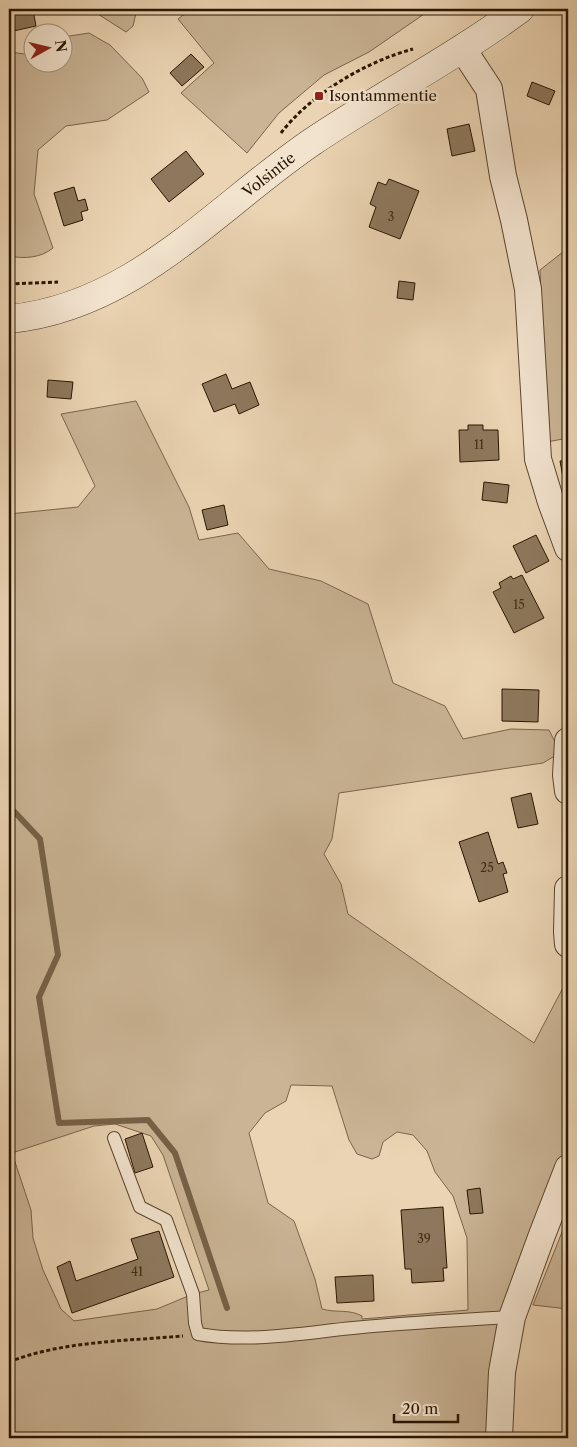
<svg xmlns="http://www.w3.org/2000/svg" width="577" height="1447" viewBox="0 0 577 1447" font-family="'Libre Caslon Text',serif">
	<rect width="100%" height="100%" fill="#ebd4b3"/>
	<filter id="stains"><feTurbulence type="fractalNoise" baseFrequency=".004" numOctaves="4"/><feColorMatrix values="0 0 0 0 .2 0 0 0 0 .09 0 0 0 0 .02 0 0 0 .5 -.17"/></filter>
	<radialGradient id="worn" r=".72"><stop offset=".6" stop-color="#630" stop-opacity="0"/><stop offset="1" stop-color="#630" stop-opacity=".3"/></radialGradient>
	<!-- green -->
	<g fill="#cab495" stroke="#7a644a" fill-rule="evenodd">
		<polygon points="90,9 137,9 133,26 126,32"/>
		<polygon points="191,9 429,9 430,10 369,52 324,75 279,113 247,153 181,93 214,63 178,19"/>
		<path d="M89,33L110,45L142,78L149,92L107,120L66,126L38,150L34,194L53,248C41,258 24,259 9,256V52L25,54L32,50V62H62L63,37Z"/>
		<polygon points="568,248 568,438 547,442 540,270"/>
		<path d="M136,401L189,507L199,540L238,533L269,569L321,581L368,604L393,683L445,706L463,739L511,729L549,730L555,742L558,754L543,763L339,793L332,839L324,854L341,884L348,914L534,1043L567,980L568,983V1148L560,1165L490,1438H9V514L78,507L95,486L61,414ZM291,1085L332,1086L349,1140L357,1154L372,1159L379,1156L383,1142L397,1132L413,1135L427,1151L435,1172L453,1196L467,1238L468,1310L362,1319V1316C350,1309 336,1313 322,1309L315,1279L294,1221L268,1203L249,1133L265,1113L286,1101ZM115,1124L151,1136L163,1155L209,1290L193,1294L157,1309L74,1321L61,1309L43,1270L33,1238L31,1210L12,1153L94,1126Z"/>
		<polygon points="568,1217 568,1309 533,1305"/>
	</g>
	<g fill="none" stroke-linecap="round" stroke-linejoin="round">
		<!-- stream -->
		<polyline stroke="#766147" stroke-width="6" points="9,806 40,839 58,955 39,997 59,1123 148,1120 175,1153 227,1308"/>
	</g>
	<!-- building -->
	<g fill="#8e785d" stroke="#291500">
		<polygon points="9,9 22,9 23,11 33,10 36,26 9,32"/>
		<polygon points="191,54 204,67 182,86 170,73"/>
		<polygon points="532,82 555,91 549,105 527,96"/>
		<polygon points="469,124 475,151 452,156 447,129"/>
		<polygon points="186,151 204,174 169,202 151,179"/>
		<polygon points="389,179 419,191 400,239 369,227 376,207 370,204 378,182 386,185"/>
		<polygon points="74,187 78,201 85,199 88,210 81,212 83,220 64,226 54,193"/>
		<polygon points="399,281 415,283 413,300 397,298"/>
		<polygon points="226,374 232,389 250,382 259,405 239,414 235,404 214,412 202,384"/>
		<polygon points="48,380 73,382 71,399 47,397"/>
		<polygon points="468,425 483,425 483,430 498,430 499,460 460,462 459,430 468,430"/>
		<polygon points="568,460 568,493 566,494 560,461"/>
		<polygon points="484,482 509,485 507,503 482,500"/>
		<polygon points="224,505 228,525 207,530 202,510"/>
		<polygon points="536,535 549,561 526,573 513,546"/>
		<polygon points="522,575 544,618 514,633 493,592 501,588 499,583 511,576 513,579"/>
		<polygon points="502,689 539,690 538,722 502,721"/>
		<polygon points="531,793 538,824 518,828 511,798"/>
		<polygon points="488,832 498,864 503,862 507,873 503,874 508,892 479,902 459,842"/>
		<polygon points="142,1133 153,1167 135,1173 125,1139"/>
		<polygon points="480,1188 483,1213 470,1214 467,1190"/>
		<polygon points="443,1207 447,1268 443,1268 444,1281 412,1283 411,1269 405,1269 401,1210"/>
		<polygon points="159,1231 174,1277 72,1313 57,1267 70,1261 76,1281 138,1259 131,1239"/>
		<polygon points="373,1275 374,1301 337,1303 335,1277"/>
	</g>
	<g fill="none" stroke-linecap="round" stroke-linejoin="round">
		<defs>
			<path id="service" d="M114,1138L140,1207L166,1220L193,1294L195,1323L198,1334C249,1343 302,1333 353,1328C406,1323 459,1320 512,1317"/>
			<g id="minor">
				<polyline points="462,48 489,89 503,176 514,220 528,289 538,459 551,502 568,548"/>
				<polyline points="568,741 566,775 568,791"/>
				<polyline points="568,889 567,932 568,944"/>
				<polyline points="499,1438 502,1372 512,1317 542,1235 568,1168"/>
			</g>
			<path id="tertiary" d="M9,319C134,307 215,208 312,142C380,96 454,58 520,9"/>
		</defs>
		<!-- service casing -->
		<use href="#service" stroke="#5a452d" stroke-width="14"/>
		<!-- minor casing -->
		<use href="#minor" stroke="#5a452d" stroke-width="28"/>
		<!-- tertiary casing -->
		<use href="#tertiary" stroke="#5a452d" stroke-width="29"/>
		<!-- path -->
		<g stroke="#291500" stroke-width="3" stroke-dasharray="4 2.5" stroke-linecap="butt">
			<path d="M281,133C311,94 365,62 413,49"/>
			<polyline points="9,284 58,282"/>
			<path d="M9,1362C62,1341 126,1341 183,1336"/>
		</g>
		<!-- service -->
		<use href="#service" stroke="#f2e3ce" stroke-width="12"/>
		<!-- minor -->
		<use href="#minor" stroke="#f2e3ce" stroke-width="26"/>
		<!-- tertiary -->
		<use href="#tertiary" stroke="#f2e3ce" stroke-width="28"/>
	</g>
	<!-- markers -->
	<rect fill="#8f2418" stroke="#f2e3ce" stroke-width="2" x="314" y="91" width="10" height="10" rx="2.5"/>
	<g text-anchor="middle" stroke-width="5" stroke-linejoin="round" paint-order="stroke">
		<!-- number labels -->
		<g font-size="12" fill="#422e17">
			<text x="391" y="221">3</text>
			<text x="479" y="449">11</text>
			<text x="519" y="609">15</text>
			<text x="487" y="872">25</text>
			<text x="424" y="1243">39</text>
			<text x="137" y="1276">41</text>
		</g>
		<!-- poi labels -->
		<g font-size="15" fill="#291500" stroke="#f2e3ce" text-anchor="start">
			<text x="329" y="101">Isontammentie</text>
		</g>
		<!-- street labels -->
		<g font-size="15" fill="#291500" stroke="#f2e3ce">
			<text transform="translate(269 175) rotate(-38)" y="5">Volsintie</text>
		</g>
	</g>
	<!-- margin -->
	<rect width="577" height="1447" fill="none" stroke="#ebd4b3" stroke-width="30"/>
	<rect x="10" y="10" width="557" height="1427" fill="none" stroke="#291500" stroke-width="2.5"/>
	<rect x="15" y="15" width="547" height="1417" fill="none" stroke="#291500"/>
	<!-- north arrow -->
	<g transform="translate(48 48) rotate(82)"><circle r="24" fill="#f2e3ce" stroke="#a2917c"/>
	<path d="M0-4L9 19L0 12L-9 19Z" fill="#8f2418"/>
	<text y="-8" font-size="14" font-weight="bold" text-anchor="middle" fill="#291500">N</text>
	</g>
	<!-- scale -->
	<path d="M394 1414v8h64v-8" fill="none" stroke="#291500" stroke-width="2.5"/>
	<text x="402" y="1414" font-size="15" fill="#291500" stroke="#f2e3ce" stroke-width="4" paint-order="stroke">20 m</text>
	<rect width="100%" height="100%" filter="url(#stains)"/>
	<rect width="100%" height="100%" fill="url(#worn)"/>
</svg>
